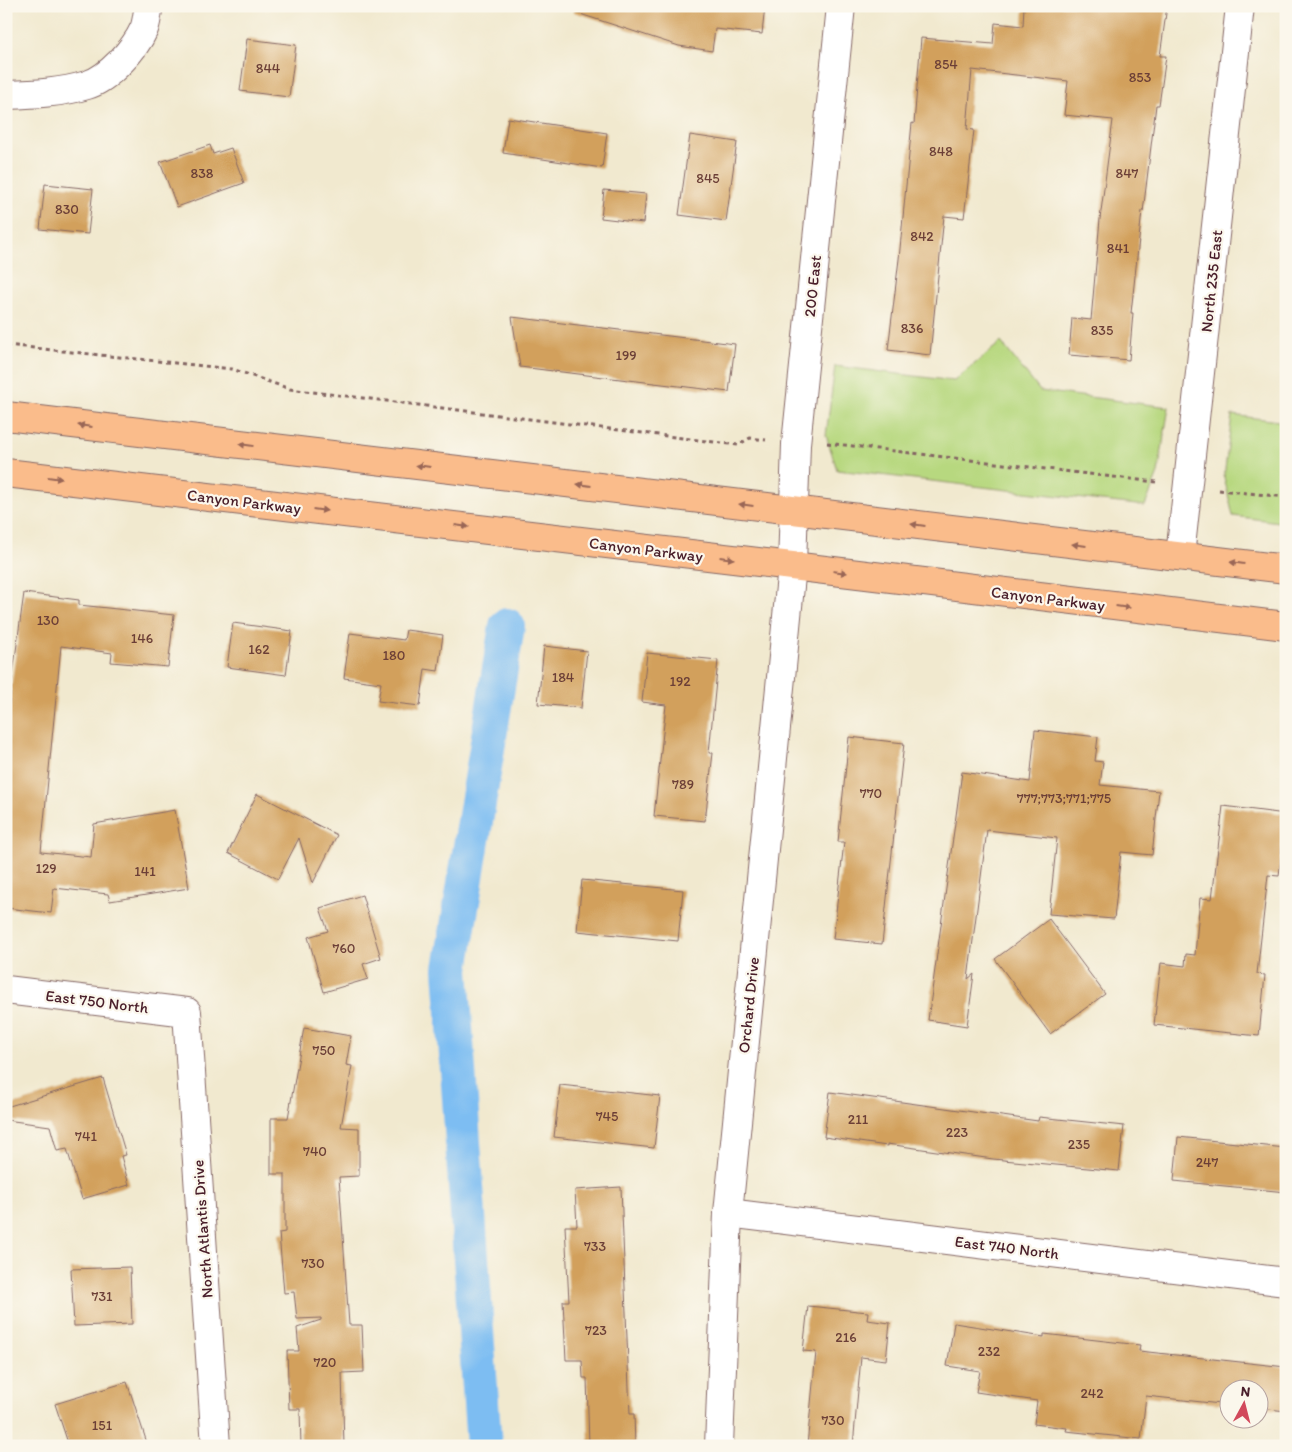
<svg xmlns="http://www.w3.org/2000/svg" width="1292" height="1452" viewBox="0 0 1292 1452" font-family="Itim,sans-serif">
	<rect width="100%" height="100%" fill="#fbf7ec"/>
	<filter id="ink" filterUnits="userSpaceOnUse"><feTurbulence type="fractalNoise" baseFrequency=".02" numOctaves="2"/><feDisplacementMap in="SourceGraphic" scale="10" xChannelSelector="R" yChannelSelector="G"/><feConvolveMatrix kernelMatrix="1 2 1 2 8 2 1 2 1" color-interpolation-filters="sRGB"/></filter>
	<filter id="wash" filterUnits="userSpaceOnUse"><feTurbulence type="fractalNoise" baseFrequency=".0096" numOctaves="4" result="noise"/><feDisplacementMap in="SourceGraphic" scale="20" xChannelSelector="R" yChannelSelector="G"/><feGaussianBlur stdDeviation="1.12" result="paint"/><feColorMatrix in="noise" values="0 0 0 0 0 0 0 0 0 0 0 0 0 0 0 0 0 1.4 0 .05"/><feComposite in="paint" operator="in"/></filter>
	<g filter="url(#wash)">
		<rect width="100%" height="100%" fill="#f1e9cf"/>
		<!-- green -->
		<g fill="#b7d87f" stroke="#807c55">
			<polygon points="1001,342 1040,391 1169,407 1158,473 1145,506 837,470 826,435 835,366 954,381"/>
			<polygon points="1232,415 1286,422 1286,523 1233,516 1224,477"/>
		</g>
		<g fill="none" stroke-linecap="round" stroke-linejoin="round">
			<!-- canal -->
			<polyline stroke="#7dbdf2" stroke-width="36" points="484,1446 451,969 507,626"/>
		</g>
		<g id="blocks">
			<!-- building -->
			<g fill="#d2a05c">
				<polygon points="575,6 765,6 762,34 715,29 712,51 679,46 574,12"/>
				<polygon points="1024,6 1167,6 1160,56 1166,56 1159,105 1156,105 1143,212 1142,211 1131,313 1133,313 1129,360 1069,355 1072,318 1091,320 1100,219 1113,120 1064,115 1068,81 972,70 967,129 974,130 964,218 944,216 930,355 888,350 899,259 912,123 914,124 921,38 993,44 995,23 1023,26"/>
				<polygon points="247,39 296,45 289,97 240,91"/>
				<polygon points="508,118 607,133 602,168 503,153"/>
				<polygon points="690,135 737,142 726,221 679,215"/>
				<polygon points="210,145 213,154 231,148 244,183 177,207 160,162"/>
				<polygon points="45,184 93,189 88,234 40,229"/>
				<polygon points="604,190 646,194 643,223 601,218"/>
				<polygon points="512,317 735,344 729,392 520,367"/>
				<polygon points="24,593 79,600 79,605 174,615 168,667 111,662 112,653 61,646 41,852 91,857 94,824 175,810 189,888 110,901 108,894 54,888 51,913 6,908 6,724"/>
				<polygon points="233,623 292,631 286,675 227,667"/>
				<polygon points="406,630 443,635 438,671 425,669 420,706 378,701 381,683 344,678 350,633 404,640"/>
				<polygon points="544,646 587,651 581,708 538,704"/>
				<polygon points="647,653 718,660 709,753 713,753 705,821 654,816 666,705 642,702"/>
				<polygon points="1035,730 1098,737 1095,761 1103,762 1100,785 1159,791 1152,855 1121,852 1114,919 1049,914 1057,838 987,830 968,979 974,974 967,1026 928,1020 962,772 1030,782"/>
				<polygon points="849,737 904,743 882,944 833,939 844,842 838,842"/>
				<polygon points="257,794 337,835 313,883 299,838 278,879 228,853"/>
				<polygon points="1223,806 1286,814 1279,876 1268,875 1257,974 1265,975 1259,1036 1154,1025 1161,963 1185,966 1186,954 1195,955 1200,898 1212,899"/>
				<polygon points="582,880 683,890 678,941 577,931"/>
				<polygon points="362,895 381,958 363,964 368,979 324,992 308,937 328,931 320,908"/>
				<polygon points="1049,919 1105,994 1050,1034 995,959"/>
				<polygon points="304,1028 351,1036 346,1065 352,1066 341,1127 359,1128 359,1176 339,1177 349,1325 362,1325 364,1372 342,1373 344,1446 301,1446 300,1409 289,1409 287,1351 299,1351 297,1328 321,1320 321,1318 297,1319 294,1292 284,1293 279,1233 285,1232 285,1174 271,1174 271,1118 288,1118"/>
				<polygon points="103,1078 126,1155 121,1156 129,1185 82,1199 67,1149 57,1151 50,1126 6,1120 6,1107"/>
				<polygon points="560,1085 660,1096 654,1148 554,1137"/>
				<polygon points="830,1092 1038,1121 1039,1117 1124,1126 1119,1171 993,1159 887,1144 887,1146 824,1137"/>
				<polygon points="1178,1137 1286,1148 1286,1192 1174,1181"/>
				<polygon points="621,1187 630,1414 634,1414 635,1446 589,1446 587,1378 583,1378 582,1360 566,1360 563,1301 569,1301 565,1226 577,1226 575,1190"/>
				<polygon points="130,1267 132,1324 74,1326 71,1269"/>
				<polygon points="808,1306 868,1312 867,1320 890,1323 886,1360 861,1357 853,1446 807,1446 816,1352 803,1351"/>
				<polygon points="954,1323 1044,1337 1044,1334 1140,1345 1139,1351 1286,1367 1286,1411 1260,1408 1260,1390 1230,1390 1230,1405 1146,1396 1141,1439 1066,1431 1067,1428 1034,1424 1037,1401 976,1392 980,1371 947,1366"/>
				<polygon points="127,1382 148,1446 69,1446 55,1404"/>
			</g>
		</g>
	</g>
	<g filter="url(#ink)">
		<use href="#blocks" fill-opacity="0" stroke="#846664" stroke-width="1"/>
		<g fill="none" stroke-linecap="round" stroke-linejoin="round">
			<defs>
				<g id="street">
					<path d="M6,95C33,94 61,93 87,85C108,79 135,49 144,29C147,22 147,13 149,6"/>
					<polyline points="1180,556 1240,6"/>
					<polyline points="6,990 187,1012 216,1446"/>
					<polyline points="728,1213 1286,1282"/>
					<polyline points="719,1446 728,1213 792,566 796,444 841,6"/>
				</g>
				<g id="highway">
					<polyline points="6,416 1286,569"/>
					<polyline points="6,473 792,566 1286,626"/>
				</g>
			</defs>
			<!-- street casing -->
			<use href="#street" stroke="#846664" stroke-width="30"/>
			<!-- highway casing -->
			<use href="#highway" stroke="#846664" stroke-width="30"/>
			<!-- path -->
			<g stroke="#846664" stroke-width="3" stroke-dasharray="4 4" stroke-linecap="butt">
				<polyline points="6,345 232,369 290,389 738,445 750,438 766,440"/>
				<polyline points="827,443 1156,482"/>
				<polyline points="1219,490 1286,497"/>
			</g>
			<!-- street -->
			<use href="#street" stroke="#fff" stroke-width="28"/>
			<!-- highway -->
			<use href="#highway" stroke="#fabc8b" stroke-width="28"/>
		</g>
		<!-- one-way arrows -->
		<defs><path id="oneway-solid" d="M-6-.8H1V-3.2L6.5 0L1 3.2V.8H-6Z" transform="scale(1.25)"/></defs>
		<g fill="#996656">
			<use href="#oneway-solid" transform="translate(85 426) rotate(-173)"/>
			<use href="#oneway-solid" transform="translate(246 445) rotate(-173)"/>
			<use href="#oneway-solid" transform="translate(423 466) rotate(-173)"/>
			<use href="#oneway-solid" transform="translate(55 478) rotate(7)"/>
			<use href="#oneway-solid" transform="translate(584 485) rotate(-173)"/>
			<use href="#oneway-solid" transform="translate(746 505) rotate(-173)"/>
			<use href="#oneway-solid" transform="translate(320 510) rotate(7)"/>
			<use href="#oneway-solid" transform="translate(918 525) rotate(-173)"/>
			<use href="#oneway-solid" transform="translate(462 526) rotate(7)"/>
			<use href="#oneway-solid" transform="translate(1079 545) rotate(-173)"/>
			<use href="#oneway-solid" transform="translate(727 558) rotate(7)"/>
			<use href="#oneway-solid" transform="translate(1237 563) rotate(-173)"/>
			<use href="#oneway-solid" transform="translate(840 572) rotate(7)"/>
			<use href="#oneway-solid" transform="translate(1123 607) rotate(7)"/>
		</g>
	</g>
	<g text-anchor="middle" stroke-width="4.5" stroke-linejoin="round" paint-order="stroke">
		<!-- number labels -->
		<g font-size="14" fill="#6c3f37">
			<text x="946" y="69">854</text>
			<text x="268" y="73">844</text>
			<text x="1140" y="82">853</text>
			<text x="941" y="156">848</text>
			<text x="202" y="178">838</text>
			<text x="1127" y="178">847</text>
			<text x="708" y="183">845</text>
			<text x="67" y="214">830</text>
			<text x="922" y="241">842</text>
			<text x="1118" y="253">841</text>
			<text x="912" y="333">836</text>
			<text x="1102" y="335">835</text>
			<text x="626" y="360">199</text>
			<text x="48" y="625">130</text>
			<text x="142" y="643">146</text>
			<text x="259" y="654">162</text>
			<text x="394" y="660">180</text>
			<text x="563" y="682">184</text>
			<text x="680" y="686">192</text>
			<text x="683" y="789">789</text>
			<text x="871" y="798">770</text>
			<text x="1064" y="803">777;773;771;775</text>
			<text x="46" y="873">129</text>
			<text x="145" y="876">141</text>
			<text x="344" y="953">760</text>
			<text x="324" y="1055">750</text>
			<text x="607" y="1121">745</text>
			<text x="858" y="1124">211</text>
			<text x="957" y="1137">223</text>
			<text x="86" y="1141">741</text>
			<text x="1079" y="1149">235</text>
			<text x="315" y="1156">740</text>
			<text x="1207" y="1167">247</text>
			<text x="595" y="1251">733</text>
			<text x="313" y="1268">730</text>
			<text x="102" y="1301">731</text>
			<text x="596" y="1335">723</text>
			<text x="846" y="1342">216</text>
			<text x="989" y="1356">232</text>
			<text x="325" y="1367">720</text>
			<text x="1092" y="1398">242</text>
			<text x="833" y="1425">730</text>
			<text x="102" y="1430">151</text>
		</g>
		<!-- street labels -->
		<g font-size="16" fill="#4a1f2b" stroke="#fbf7ec">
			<text transform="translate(1211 281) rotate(-84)" y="6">North 235 East</text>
			<text transform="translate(812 286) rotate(-84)" y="6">200 East</text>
			<text transform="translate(244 501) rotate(7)" y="6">Canyon Parkway</text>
			<text transform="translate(646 549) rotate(7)" y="6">Canyon Parkway</text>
			<text transform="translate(1048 598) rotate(7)" y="6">Canyon Parkway</text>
			<text transform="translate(97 1001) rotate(7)" y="6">East 750 North</text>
			<text transform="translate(748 1005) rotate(-84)" y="6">Orchard Drive</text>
			<text transform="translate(202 1229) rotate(-94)" y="6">North Atlantis Drive</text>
			<text transform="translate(1007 1247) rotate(7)" y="6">East 740 North</text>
		</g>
	</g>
	<!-- margin -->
	<rect width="1292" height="1452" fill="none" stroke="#fbf7ec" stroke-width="25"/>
	<!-- north arrow -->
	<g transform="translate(1244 1404) rotate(7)"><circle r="24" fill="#fbf7ec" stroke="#b4a19f"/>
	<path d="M0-4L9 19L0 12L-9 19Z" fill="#d1495b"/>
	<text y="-8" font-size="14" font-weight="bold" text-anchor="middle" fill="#4a1f2b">N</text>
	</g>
</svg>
